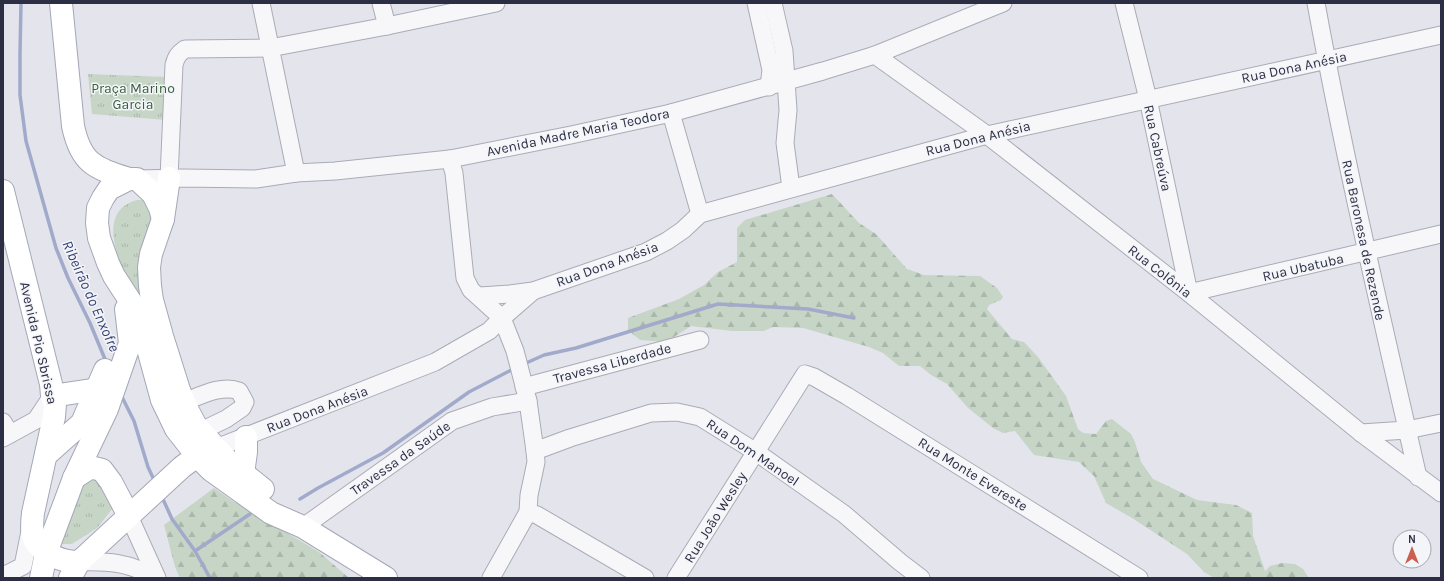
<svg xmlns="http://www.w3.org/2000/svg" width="1444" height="581" viewBox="0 0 1444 581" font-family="Karla,sans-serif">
	<defs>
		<pattern id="grass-tufts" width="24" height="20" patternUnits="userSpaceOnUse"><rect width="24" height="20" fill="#c6d5c6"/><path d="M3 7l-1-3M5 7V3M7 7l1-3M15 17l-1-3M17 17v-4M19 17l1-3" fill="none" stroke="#aab7ab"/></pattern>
		<pattern id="forest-firs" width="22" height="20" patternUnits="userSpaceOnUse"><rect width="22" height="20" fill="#c6d5c6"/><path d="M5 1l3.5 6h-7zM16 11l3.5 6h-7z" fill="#aab7ab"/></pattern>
	</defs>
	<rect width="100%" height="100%" fill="#e4e5ec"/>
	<!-- grass -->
	<g fill="url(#grass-tufts)">
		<polygon points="88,74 166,77 166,120 92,114"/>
		<path d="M137,200H144L156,210L146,295L134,298C123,270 92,212 137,200Z"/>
		<polygon points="91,477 100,479 113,508 97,528 72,544 60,544 79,483"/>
	</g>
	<!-- forest -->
	<g fill="url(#forest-firs)">
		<polygon points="832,194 859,223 876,234 907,269 924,275 980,276 997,288 1003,297 1001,300 989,305 987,309 1012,339 1024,342 1038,357 1066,396 1078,429 1083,433 1096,434 1106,421 1112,419 1131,434 1135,442 1141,462 1153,479 1197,500 1236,505 1252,513 1253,536 1265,571 1270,566 1282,563 1295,564 1303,569 1309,578 1214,578 1204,572 1187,554 1132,518 1106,503 1094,476 1079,462 1034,455 1015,431 1003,433 993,428 968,408 947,384 931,375 920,366 899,366 883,353 869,347 803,328 773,327 764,331 732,331 691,326 666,342 640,340 628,330 628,318 679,299 704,285 718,272 737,262 737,228 745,220"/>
		<polygon points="214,488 234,502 264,512 279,528 319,552 349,578 180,578 175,567 164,525"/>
	</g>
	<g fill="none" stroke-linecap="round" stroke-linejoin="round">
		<!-- stream -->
		<g stroke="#a1aaca" stroke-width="3.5">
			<polyline points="21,3 20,54 20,95 26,141 56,248 68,278 90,323 107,364"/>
			<polyline points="524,364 544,355 576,348 718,304 808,309 854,318"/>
			<polyline points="121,395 134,421 148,467 155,482"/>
			<polyline points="162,497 172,519 195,551 210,578"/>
			<polyline points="300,499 318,488 383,453 469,392 515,368"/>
			<polyline points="195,551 250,514"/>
		</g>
		<defs>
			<g id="minor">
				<polyline points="261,3 296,173"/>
				<polyline points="381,3 387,26"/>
				<polyline points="756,3 771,70 769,87"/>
				<polyline points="773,3 784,51 788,110 785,143 791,188"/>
				<polyline points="1124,3 1148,99 1189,293 1441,234"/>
				<path d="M1316,3C1345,162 1382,319 1418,477"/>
				<polyline points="875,55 987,135 1189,293 1361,433 1441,493"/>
				<polyline points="671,113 700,214"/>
				<polyline points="450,159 454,173 465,278 471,290 502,318 515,351 528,401 535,451 536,462 529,495 528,512 491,578"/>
				<path d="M169,178L174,65C176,57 178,54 185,49L270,48L387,26L496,3"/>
				<polyline points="137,179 182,178 256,179 296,173 335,171 450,159 571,135 671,113 823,71 875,55 1003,3"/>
				<polyline points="480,296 510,294 533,291 646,252 667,241 683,230 700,214 987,135 1441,35"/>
				<polyline points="524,387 700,340"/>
				<path d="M184,402C200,396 222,384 239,391L245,402L242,408L226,419L201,431"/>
				<polyline points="3,422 10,434"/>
				<polyline points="1361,433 1407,430 1441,423"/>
				<polyline points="3,438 36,420 52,396"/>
				<polyline points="216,448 435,362 489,331 502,318 533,291"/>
				<polyline points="535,451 570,438 651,413 677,412 700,417 756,452 844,514 900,562 921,578"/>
				<polyline points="528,512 537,515 645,578"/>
				<polyline points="129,516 157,578"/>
				<polyline points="303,527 452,421 492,407 528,401"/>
				<path d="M79,562C106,561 131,562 154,578"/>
				<polyline points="3,576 23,566 31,526"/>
				<polyline points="676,578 805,374 814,377 847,396 1139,578"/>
			</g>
			<g id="major">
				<path d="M61,3L73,126C81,164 95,168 129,179"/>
				<polyline points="169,178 163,219 151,254 149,267 150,286 152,300 162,336 179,390 187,409 196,426 228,461 263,489"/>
				<path d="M3,191L51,384L52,396L55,404L54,417L33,513C32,522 31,533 35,541C44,555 63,562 79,562"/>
				<polyline points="163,219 160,208 153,194 137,179 129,179 109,189 103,198 98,208 97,223 99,238 108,263 114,276 136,310 141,323 162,400 176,429 197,456 211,470 271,513 303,527 386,578"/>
				<polyline points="52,396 98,389"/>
				<polyline points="46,455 82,423 105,370"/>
				<polyline points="243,474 246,452 246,437"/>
				<polyline points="74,478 88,469 94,468 102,470 111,482 129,516"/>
				<polyline points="41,578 46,553 74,478 107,409 130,343 126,309"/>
				<polyline points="70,578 79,562 182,467 197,456 211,450"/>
			</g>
		</defs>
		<!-- minor casing -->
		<use href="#minor" stroke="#a9abb6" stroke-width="19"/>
		<!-- major casing -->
		<use href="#major" stroke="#a4a7b7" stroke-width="24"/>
		<!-- minor -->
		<use href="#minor" stroke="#f7f7fa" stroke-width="17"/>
		<!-- major -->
		<use href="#major" stroke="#fff" stroke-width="22"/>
	</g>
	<g text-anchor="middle" stroke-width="3" stroke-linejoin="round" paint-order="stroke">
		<!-- street labels -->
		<g font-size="14" fill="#2c2f44" stroke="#f4f5f9">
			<text transform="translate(1294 67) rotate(-12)" y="5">Rua Dona Anésia</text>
			<text transform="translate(578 132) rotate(-12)" y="5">Avenida Madre Maria Teodora</text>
			<text transform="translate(978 138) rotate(-14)" y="5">Rua Dona Anésia</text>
			<text transform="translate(1158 148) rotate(78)" y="5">Rua Cabreúva</text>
			<text transform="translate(1364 240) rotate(78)" y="5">Rua Baronesa de Rezende</text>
			<text transform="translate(607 264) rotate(-20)" y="5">Rua Dona Anésia</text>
			<text transform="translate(1303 267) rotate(-13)" y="5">Rua Ubatuba</text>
			<text transform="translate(1160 271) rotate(38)" y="5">Rua Colônia</text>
			<text transform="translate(39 343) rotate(77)" y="5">Avenida Pio Sbrissa</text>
			<text transform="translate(612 363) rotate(-15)" y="5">Travessa Liberdade</text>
			<text transform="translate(317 409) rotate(-21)" y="5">Rua Dona Anésia</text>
			<text transform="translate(753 452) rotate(34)" y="5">Rua Dom Manoel</text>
			<text transform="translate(400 458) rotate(-35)" y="5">Travessa da Saúde</text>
			<text transform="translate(973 474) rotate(32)" y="5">Rua Monte Evereste</text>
			<text transform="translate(715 517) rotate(-58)" y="5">Rua João Wesley</text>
		</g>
		<!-- park labels -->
		<g font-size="14" fill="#3a5f3d" stroke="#f4f5f9">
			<text x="133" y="93">Praça Marino<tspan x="133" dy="16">Garcia</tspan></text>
		</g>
		<!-- water labels -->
		<g font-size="15" font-style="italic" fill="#384376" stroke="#f4f5f9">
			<text transform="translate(91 296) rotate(66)" y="5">Ribeirão do Enxofre</text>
		</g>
	</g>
	<!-- border -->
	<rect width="1444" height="581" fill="none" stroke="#2c2f44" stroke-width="8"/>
	<!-- north arrow -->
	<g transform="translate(1412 549)"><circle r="19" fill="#f4f5f9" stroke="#a4a6b1"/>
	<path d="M0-3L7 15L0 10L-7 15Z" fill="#ca5f50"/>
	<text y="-6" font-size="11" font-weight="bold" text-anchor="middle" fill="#2c2f44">N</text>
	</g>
</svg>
